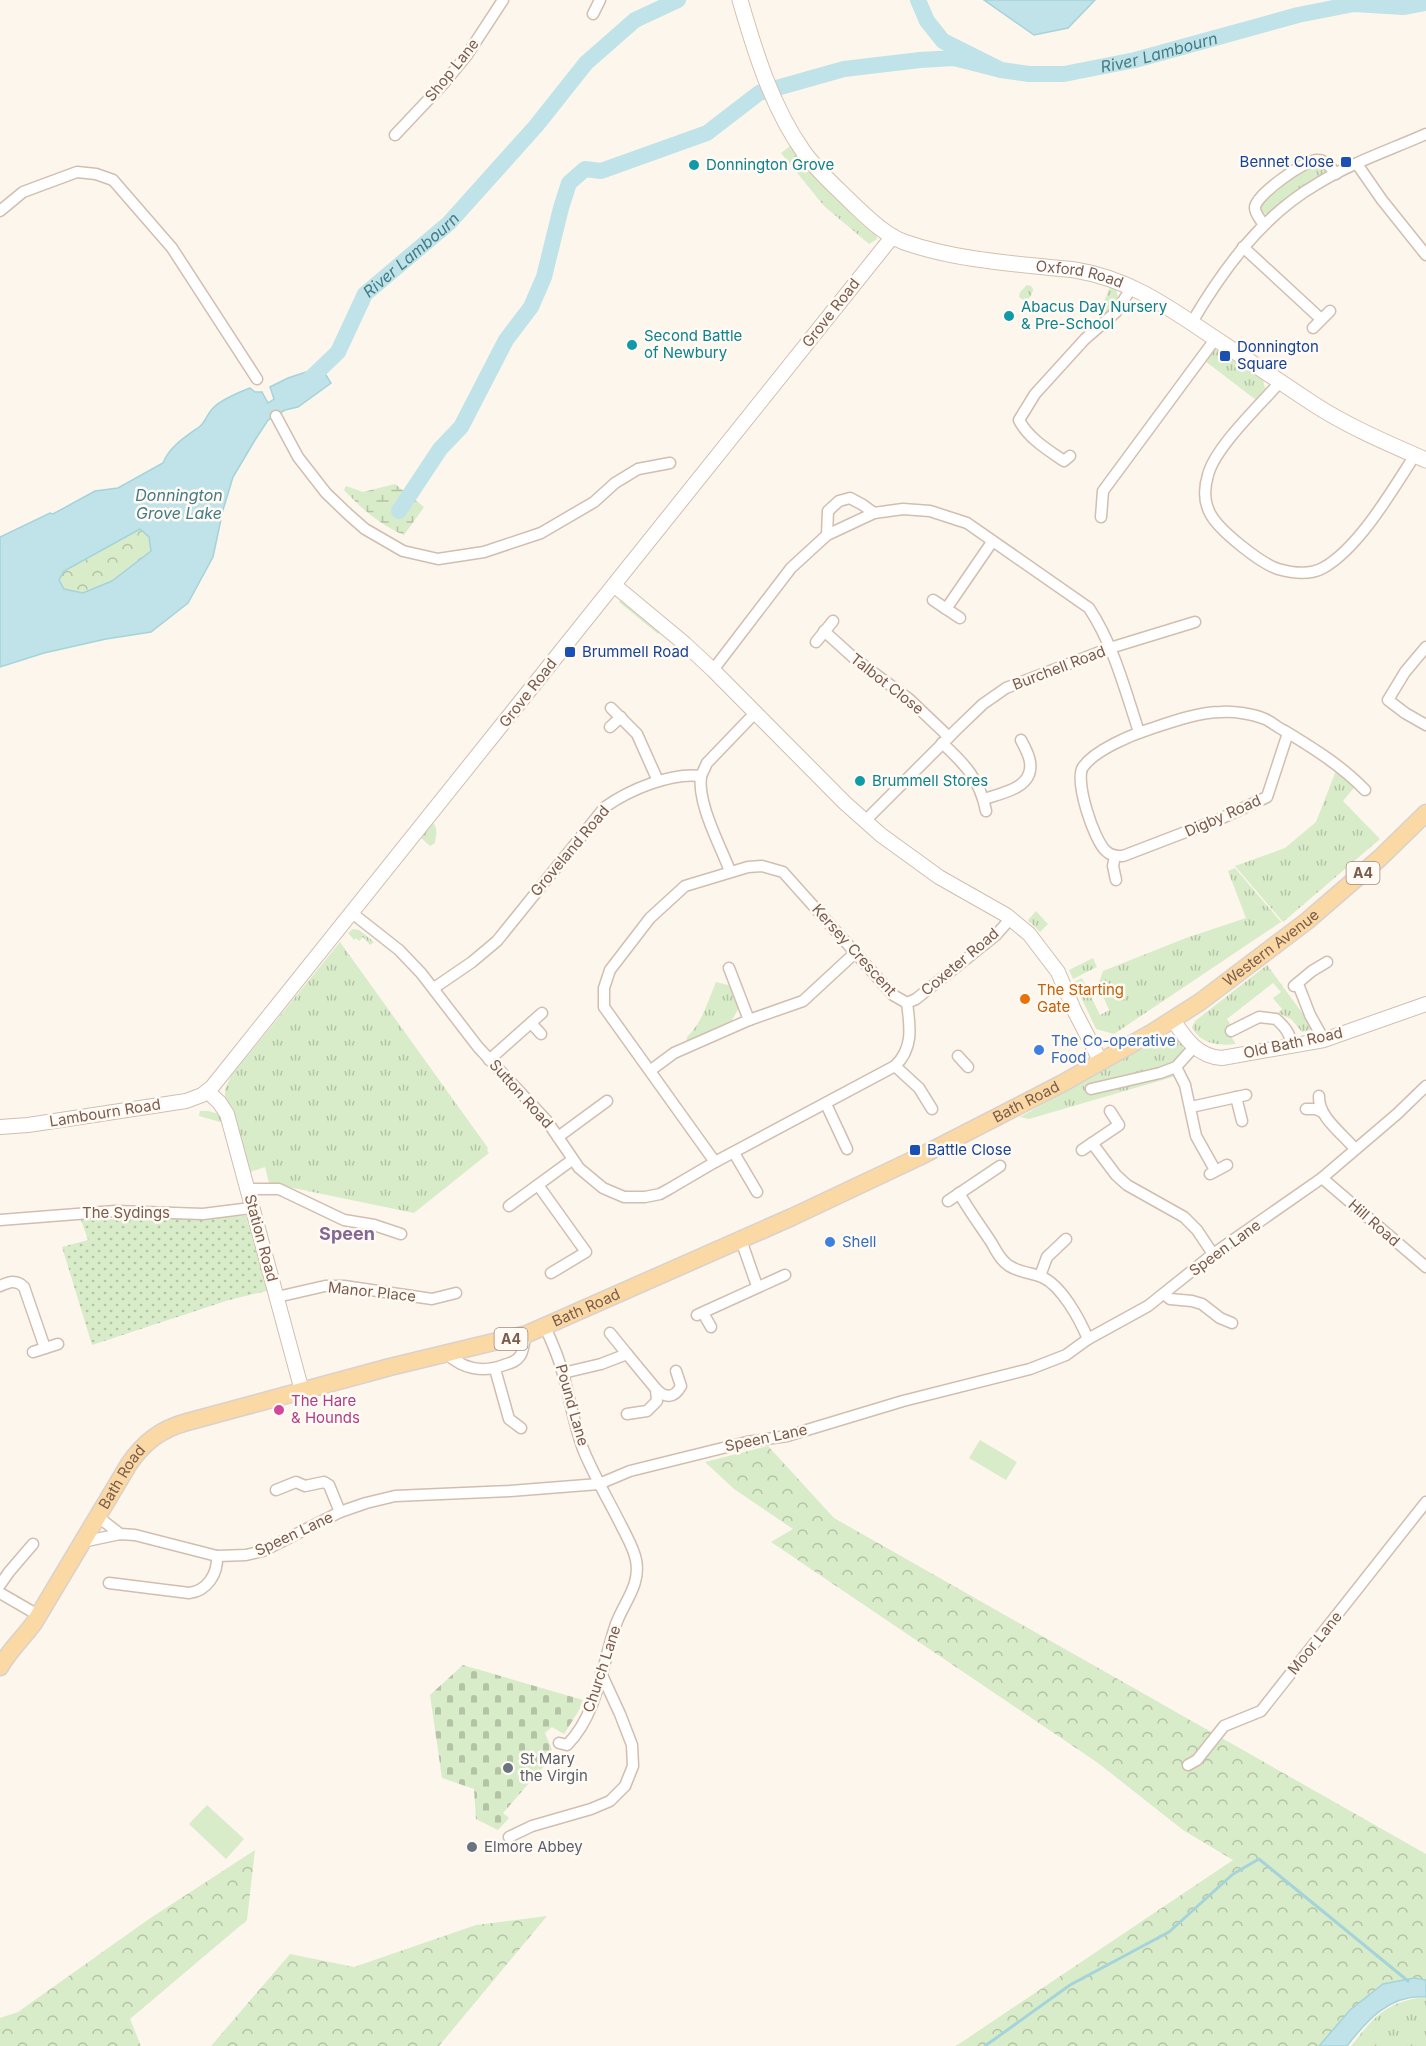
<svg xmlns="http://www.w3.org/2000/svg" width="1426" height="2046" viewBox="0 0 1426 2046" font-family="Inter,sans-serif">
	<defs>
		<pattern id="grass-tufts" width="24" height="20" patternUnits="userSpaceOnUse" patternTransform="scale(1.5)"><rect width="24" height="20" fill="#d8ecc9"/><path d="M3 7l-1-3M5 7V3M7 7l1-3M15 17l-1-3M17 17v-4M19 17l1-3" fill="none" stroke="#b4c2a5"/></pattern>
		<pattern id="forest-crowns" width="20" height="18" patternUnits="userSpaceOnUse" patternTransform="scale(1.5)"><rect width="20" height="18" fill="#d8ecc9"/><path d="M2 6a3 3 0 1 1 6 0M12 15a3 3 0 1 1 6 0" fill="none" stroke="#b4c2a5"/></pattern>
		<pattern id="wetland-marsh" width="20" height="14" patternUnits="userSpaceOnUse" patternTransform="scale(1.5)"><rect width="20" height="14" fill="#d8ecc9"/><path d="M1 5h8M5 5V1M11 12h8M15 12V8" fill="none" stroke="#b4c2a5"/></pattern>
		<pattern id="cemetery-stones" width="16" height="16" patternUnits="userSpaceOnUse" patternTransform="scale(1.5)"><rect width="16" height="16" fill="#d8ecc9"/><path d="M2 7V4a2 2 0 0 1 4 0v3zM10 15v-3a2 2 0 0 1 4 0v3z" fill="#b4c2a5"/></pattern>
		<pattern id="garden-dots" width="8" height="8" patternUnits="userSpaceOnUse" patternTransform="scale(1.5)"><rect width="8" height="8" fill="#d8ecc9"/><path d="M2 2h.1M6 6h.1" fill="none" stroke="#b4c2a5" stroke-width="1.8" stroke-linecap="round"/></pattern>
	</defs>
	<rect width="100%" height="100%" fill="#fdf6ec"/>
	<!-- grass -->
	<g fill="url(#grass-tufts)">
		<polygon points="790,146 793,146 876,233 877,239 869,244 824,206 781,153"/>
		<polygon points="1316,164 1325,169 1325,174 1267,214 1262,213 1259,209 1262,199 1289,180"/>
		<path d="M1027,285L1031,286L1033,289C1032,295 1030,298 1025,301L1019,297L1020,292Z"/>
		<polygon points="1110,287 1116,289 1119,302 1106,315 1100,311"/>
		<polygon points="1214,348 1263,380 1265,388 1256,400 1205,361"/>
		<polygon points="622,598 661,631 658,634 619,602"/>
		<polygon points="1337,768 1357,784 1343,801 1380,839 1283,922 1235,866 1285,848 1316,822"/>
		<path d="M433,823C439,829 435,838 435,843L430,846L421,838Z"/>
		<polygon points="1235,868 1281,922 1114,1034 1096,1029 1074,982 1082,978 1100,1015 1109,1010 1098,985 1103,971 1186,938 1246,918 1228,871"/>
		<polygon points="1036,911 1048,924 1040,932 1028,920"/>
		<polygon points="353,929 359,930 374,942 370,945 363,937 359,941 356,938 354,940 348,933"/>
		<polygon points="340,942 488,1148 487,1150 489,1153 414,1213 269,1183 265,1167 247,1173 225,1096 225,1089 231,1076"/>
		<polygon points="1093,958 1097,967 1073,979 1069,970"/>
		<path d="M1267,965L1314,1029L1302,1032L1291,1019L1278,1013L1282,1009L1273,998L1281,992L1273,983L1227,1019L1233,1028L1228,1032L1236,1044C1219,1046 1200,1044 1192,1027L1195,1021Z"/>
		<path d="M716,982L732,986L740,1006L732,1020L733,1023L686,1042L687,1037C702,1023 708,1001 716,982Z"/>
		<polygon points="1172,1035 1180,1039 1183,1043 1184,1055 1176,1076 1029,1119 1020,1117 1164,1036"/>
		<polygon points="200,1111 208,1111 223,1115 227,1124 199,1116"/>
		<path d="M1418,1998H1426V2046H1351C1372,2020 1383,2004 1418,1998Z"/>
	</g>
	<!-- forest -->
	<g fill="url(#forest-crowns)">
		<polygon points="140,529 149,537 151,551 112,581 83,593 64,589 59,580 64,571"/>
		<polygon points="768,1446 834,1518 1426,1854 1426,1980 1414,1978 1383,1984 1350,2010 1319,2046 956,2046 1233,1860 1183,1830 1098,1763 771,1542 793,1529 734,1489 705,1462"/>
		<polygon points="255,1850 247,1920 130,2019 141,2046 0,2046 0,2018 18,2012 149,1919"/>
		<polygon points="547,1916 439,2046 211,2046 290,1954 354,1967 476,1925"/>
	</g>
	<!-- wetland -->
	<path fill="url(#wetland-marsh)" d="M395,484L424,507L404,535C380,525 361,508 344,490L346,486L363,492Z"/>
	<!-- cemetery -->
	<polygon fill="url(#cemetery-stones)" points="463,1665 583,1700 578,1712 564,1734 552,1727 545,1733 552,1750 545,1765 503,1813 509,1818 498,1830 476,1819 474,1789 442,1778 430,1695"/>
	<!-- garden -->
	<polygon fill="url(#garden-dots)" points="246,1216 267,1291 229,1300 92,1345 62,1247 88,1240 81,1220"/>
	<!-- pitch -->
	<g fill="#d8ecc9">
		<polygon points="980,1440 1017,1462 1006,1480 969,1458"/>
		<polygon points="207,1805 244,1839 226,1859 189,1824"/>
	</g>
	<!-- water -->
	<g fill="#bfe3e8" stroke="#a5d3da" stroke-width="1.5" fill-rule="evenodd">
		<polygon points="984,0 1095,0 1068,28 1034,35"/>
		<path d="M312,370L324,372L331,383L298,407L285,410L268,420L255,440L233,477L223,510L213,557L188,603L151,632L106,639L44,653L0,667V537L50,513L53,514L95,491L118,488L163,463C169,447 185,437 199,427C205,423 207,414 213,408C222,399 237,393 250,388L255,392H262L268,403L274,399L270,387L288,378ZM140,529L149,537L151,551L112,581L83,593L64,589L59,580L64,571Z"/>
		<path d="M1414,1978L1426,1980V1997C1390,1994 1367,2020 1347,2046H1319L1350,2010L1383,1984Z"/>
	</g>
	<g fill="none" stroke-linecap="round" stroke-linejoin="round">
		<!-- stream -->
		<polyline stroke="#a5d3da" stroke-width="3" points="985,2046 1070,1985 1169,1932 1233,1874 1259,1859 1408,1981"/>
		<!-- river -->
		<g stroke="#bfe3e8" stroke-width="16">
			<path id="s1" d="M918,0L927,21L943,41L1001,70L1029,74H1064L1135,60L1298,15L1354,4L1403,7L1426,3"/>
			<path id="s2" d="M301,385L311,378L338,352L365,294L449,223L536,126L586,63L635,20L678,0"/>
			<polyline points="399,511 440,449 461,427 506,340 531,307 544,277 561,208 569,183 585,169 601,171 707,133 759,93 844,69 920,60 954,58 1001,70"/>
		</g>
		<defs>
			<g id="minor">
				<polyline points="593,14 600,0"/>
				<polyline points="395,135 445,82 467,55 503,0"/>
				<polyline points="1357,164 1382,200 1426,255"/>
				<polyline points="0,211 23,192 77,172 96,174 113,180 172,248 257,379"/>
				<path d="M1264,225C1261,220 1255,214 1255,208C1254,196 1306,159 1318,160C1326,160 1331,168 1336,174"/>
				<polyline points="1243,247 1321,319"/>
				<path d="M1192,322C1224,268 1262,216 1317,184C1351,163 1390,150 1426,134"/>
				<polyline points="1313,328 1330,311"/>
				<path d="M1281,381C1261,404 1215,447 1208,475C1204,488 1204,503 1211,515C1220,531 1260,563 1278,569C1292,573 1310,575 1323,568C1359,548 1393,489 1415,455"/>
				<polyline points="276,416 298,457 326,493 349,515 365,529 403,551 438,559 484,552 541,533 594,502 615,483 638,469 670,463"/>
				<path d="M1070,456L1064,461C1048,450 1028,438 1019,420L1035,394L1085,339L1116,312L1132,287"/>
				<polyline points="1101,517 1103,491 1216,338"/>
				<polyline points="827,535 828,511 839,501 850,498 863,505 874,513"/>
				<polyline points="933,600 960,618"/>
				<polyline points="946,609 992,542"/>
				<polyline points="824,631 855,659 909,699 949,737"/>
				<polyline points="816,642 833,621"/>
				<polyline points="1426,647 1405,672 1388,700 1405,713 1426,725"/>
				<path d="M713,670L791,568L827,535L874,513L903,509L930,511L967,523L1089,608C1114,646 1125,690 1139,732"/>
				<polyline points="611,708 637,734 658,781"/>
				<polyline points="610,727 621,717"/>
				<path d="M1288,733L1267,797L1222,818L1123,856C1117,856 1111,856 1106,851C1094,841 1074,780 1083,767C1095,750 1131,735 1150,729C1171,722 1199,712 1221,712C1234,711 1253,714 1265,719C1272,722 1278,728 1285,731C1313,748 1342,766 1365,790"/>
				<path d="M942,743C965,764 980,780 986,811"/>
				<path d="M701,776C697,803 720,845 730,871"/>
				<path d="M984,799C1002,793 1034,788 1030,762C1029,754 1024,746 1021,740"/>
				<polyline points="865,821 957,729 983,704 1006,688 1110,648 1195,622"/>
				<polyline points="1115,856 1113,866 1116,880"/>
				<path d="M352,913L399,950L421,973L478,1047L547,1121L579,1168L603,1188L624,1197H645L660,1194L669,1189L715,1162L895,1066C914,1048 910,1026 907,1003"/>
				<polyline points="729,968 749,1020"/>
				<polyline points="1298,984 1310,1015 1324,1040"/>
				<polyline points="1294,986 1312,971 1327,962"/>
				<path d="M434,988L472,962L497,941L605,807C629,790 671,772 701,776L707,763L755,713"/>
				<polyline points="907,1003 916,999 996,935 1011,918"/>
				<polyline points="531,1023 541,1034"/>
				<path d="M1231,1031L1259,1017L1276,1019C1285,1027 1291,1034 1291,1046"/>
				<polyline points="958,1056 968,1067"/>
				<polyline points="489,1060 542,1013"/>
				<polyline points="895,1066 919,1088 932,1109"/>
				<polyline points="1176,1067 1185,1085 1196,1136 1215,1170"/>
				<polyline points="651,1070 674,1053 749,1020 803,1001 856,952"/>
				<polyline points="1091,1089 1160,1073 1176,1067 1194,1047"/>
				<path d="M1319,1096C1318,1117 1342,1133 1355,1149"/>
				<polyline points="1236,1097 1242,1121"/>
				<polyline points="826,1104 847,1149"/>
				<polyline points="1191,1107 1246,1095"/>
				<polyline points="1306,1109 1316,1109 1322,1112"/>
				<polyline points="558,1137 607,1101"/>
				<polyline points="1092,1143 1116,1175 1127,1185 1184,1217 1197,1230 1213,1254"/>
				<polyline points="1082,1150 1119,1125 1110,1111"/>
				<polyline points="734,1153 757,1192"/>
				<polyline points="715,1162 604,1007 604,988 610,970 650,918 685,886 748,867 762,866 783,872 893,995 907,1003"/>
				<polyline points="1210,1174 1227,1165"/>
				<polyline points="1322,1178 1426,1267"/>
				<polyline points="538,1185 586,1252 551,1273"/>
				<polyline points="247,1189 279,1189 344,1220 374,1225 401,1234"/>
				<path d="M959,1193C968,1209 979,1224 989,1239C996,1249 998,1258 1008,1265C1017,1272 1032,1273 1042,1277C1062,1286 1080,1320 1088,1339"/>
				<polyline points="948,1201 1000,1166"/>
				<polyline points="509,1206 572,1160"/>
				<polyline points="0,1220 115,1211 203,1214 251,1208"/>
				<polyline points="741,1240 757,1286"/>
				<polyline points="1040,1276 1047,1257 1066,1239"/>
				<path d="M0,1286C9,1282 16,1279 24,1287L45,1348"/>
				<polyline points="1164,1294 1170,1299 1192,1301 1202,1304 1220,1318 1232,1323"/>
				<polyline points="277,1297 325,1286 344,1286 432,1299 456,1293"/>
				<polyline points="703,1313 711,1327"/>
				<polyline points="697,1315 785,1275"/>
				<path d="M545,1327C552,1342 559,1358 563,1374C570,1399 574,1425 583,1449C594,1476 609,1501 622,1527C627,1537 634,1549 636,1560C641,1585 624,1602 616,1624C602,1664 598,1714 567,1745L559,1743"/>
				<polyline points="610,1333 627,1354"/>
				<polyline points="33,1352 58,1344"/>
				<path d="M447,1354C463,1369 483,1373 504,1365C510,1363 516,1362 520,1356C524,1351 523,1341 527,1334"/>
				<polyline points="495,1369 509,1419 521,1428"/>
				<polyline points="563,1373 601,1364 627,1354 656,1389 657,1401 647,1411 627,1414"/>
				<path d="M656,1389C665,1398 674,1399 681,1386L676,1371"/>
				<polyline points="276,1490 296,1482 305,1486 324,1482 329,1485 340,1512"/>
				<polyline points="97,1516 120,1534"/>
				<polyline points="82,1542 120,1534 135,1535 217,1556 246,1555 263,1551 340,1512 366,1503 395,1496 510,1491 599,1484 630,1471 747,1442 787,1436 903,1401 1030,1369 1066,1355 1088,1339 1148,1306 1213,1254 1322,1178 1397,1114 1426,1086"/>
				<path d="M109,1583L189,1593C207,1591 218,1574 217,1556"/>
				<polyline points="0,1585 9,1572 33,1544"/>
				<polyline points="0,1593 38,1615"/>
				<polyline points="1188,1765 1197,1760 1224,1726 1261,1711 1426,1502"/>
				<polyline points="509,1837 532,1826 591,1809 610,1801 625,1786 633,1766 632,1745 620,1714 601,1673"/>
			</g>
			<g id="tertiary">
				<polyline points="614,585 685,644 713,670 845,803 881,835 939,877 1006,915 1029,934 1058,972 1074,1010 1101,1062"/>
				<path d="M1173,1020C1185,1038 1198,1057 1222,1058L1324,1040L1426,1004"/>
				<polyline points="208,1092 219,1102 227,1114 302,1391"/>
				<polyline points="0,1127 28,1125 186,1101 202,1095 212,1087 893,236"/>
			</g>
			<g id="secondary">
				<path id="s3" d="M740,0C755,52 772,107 803,151C817,171 836,187 853,204C868,218 885,235 904,242C958,261 1019,264 1075,270C1130,279 1168,307 1213,337C1246,359 1279,381 1312,403C1347,426 1387,443 1426,460"/>
			</g>
			<g id="primary">
				<path id="s4" d="M0,1667C9,1651 23,1638 34,1623L129,1464C144,1442 161,1429 187,1422L390,1367L527,1334L792,1217L919,1157L1063,1083L1153,1032L1200,1002L1307,921L1380,858L1426,813"/>
			</g>
		</defs>
		<!-- minor casing -->
		<use href="#minor" stroke="#d1beb0" stroke-width="13"/>
		<!-- tertiary casing -->
		<use href="#tertiary" stroke="#d1beb0" stroke-width="16"/>
		<!-- secondary casing -->
		<use href="#secondary" stroke="#d6c0b0" stroke-width="17"/>
		<!-- primary casing -->
		<use href="#primary" stroke="#dad1cd" stroke-width="19"/>
		<!-- minor -->
		<use href="#minor" stroke="#fff" stroke-width="10"/>
		<!-- tertiary -->
		<use href="#tertiary" stroke="#fff" stroke-width="14"/>
		<!-- secondary -->
		<use href="#secondary" stroke="#fff" stroke-width="15"/>
		<!-- primary -->
		<use href="#primary" stroke="#fbd9a5" stroke-width="16"/>
	</g>
	<!-- markers -->
	<g fill="#1a4fb4" stroke="#fffaf3" stroke-width="2">
		<rect x="1340" y="156" width="12" height="12" rx="3"/>
		<rect x="1219" y="350" width="12" height="12" rx="3"/>
		<rect x="564" y="646" width="12" height="12" rx="3"/>
		<rect x="909" y="1144" width="12" height="12" rx="3"/>
	</g>
	<g fill="#0f9aa8" stroke="#fffaf3" stroke-width="2">
		<circle cx="694" cy="165" r="6"/>
		<circle cx="1009" cy="316" r="6"/>
		<circle cx="632" cy="345" r="6"/>
		<circle cx="860" cy="781" r="6"/>
	</g>
	<circle fill="#e8710a" stroke="#fffaf3" stroke-width="2" cx="1025" cy="999" r="6"/>
	<g fill="#3f7fe0" stroke="#fffaf3" stroke-width="2">
		<circle cx="1039" cy="1050" r="6"/>
		<circle cx="830" cy="1242" r="6"/>
	</g>
	<circle fill="#d1479c" stroke="#fffaf3" stroke-width="2" cx="279" cy="1410" r="6"/>
	<g fill="#6b7280" stroke="#fffaf3" stroke-width="2">
		<circle cx="508" cy="1768" r="6"/>
		<circle cx="472" cy="1847" r="6"/>
	</g>
	<g text-anchor="middle" stroke-width="5" stroke-linejoin="round" paint-order="stroke">
		<!-- shield labels -->
		<g fill="#fffaf3" stroke="#a28b7f" stroke-width="1.5">
			<rect x="1346.5" y="862" width="33" height="22" rx="4.5"/>
			<rect x="494.5" y="1328" width="33" height="22" rx="4.5"/>
		</g>
		<g font-size="14" font-weight="bold" fill="#7a5c4d">
			<text x="1363" y="878">A4</text>
			<text x="511" y="1344">A4</text>
		</g>
		<!-- street labels -->
		<g font-size="15" fill="#7a5c4d" stroke="#fffaf3">
			<text transform="translate(452 70) rotate(-51)" y="5">Shop Lane</text>
			<text dy="5" stroke="none"><textPath href="#s3" startOffset="480">Oxford Road</textPath></text>
			<text transform="translate(831 313) rotate(-52)" y="5">Grove Road</text>
			<text transform="translate(1059 668) rotate(-21)" y="5">Burchell Road</text>
			<text transform="translate(887 684) rotate(38)" y="5">Talbot Close</text>
			<text transform="translate(528 693) rotate(-52)" y="5">Grove Road</text>
			<text transform="translate(1223 816) rotate(-24)" y="5">Digby Road</text>
			<text transform="translate(570 851) rotate(-50)" y="5">Groveland Road</text>
			<text dy="5" stroke="none"><textPath href="#s4" startOffset="1506">Western Avenue</textPath></text>
			<text transform="translate(854 950) rotate(48)" y="5">Kersey Crescent</text>
			<text transform="translate(960 962) rotate(-40)" y="5">Coxeter Road</text>
			<text transform="translate(1293 1043) rotate(-12)" y="5">Old Bath Road</text>
			<text transform="translate(521 1094) rotate(48)" y="5">Sutton Road</text>
			<text dy="5" stroke="none"><textPath href="#s4" startOffset="1216">Bath Road</textPath></text>
			<text transform="translate(105 1113) rotate(-9)" y="5">Lambourn Road</text>
			<text x="126" y="1218">The Sydings</text>
			<text transform="translate(1374 1223) rotate(41)" y="5">Hill Road</text>
			<text transform="translate(261 1238) rotate(75)" y="5">Station Road</text>
			<text transform="translate(1225 1248) rotate(-36)" y="5">Speen Lane</text>
			<text transform="translate(372 1292) rotate(6)" y="5">Manor Place</text>
			<text dy="5" stroke="none"><textPath href="#s4" startOffset="730">Bath Road</textPath></text>
			<text transform="translate(572 1405) rotate(74)" y="5">Pound Lane</text>
			<text transform="translate(766 1438) rotate(-12)" y="5">Speen Lane</text>
			<text dy="5" stroke="none"><textPath href="#s4" startOffset="226">Bath Road</textPath></text>
			<text transform="translate(294 1534) rotate(-25)" y="5">Speen Lane</text>
			<text transform="translate(1315 1643) rotate(-51)" y="5">Moor Lane</text>
			<text transform="translate(602 1669) rotate(-72)" y="5">Church Lane</text>
		</g>
		<!-- transit labels -->
		<g font-size="15" fill="#164399" stroke="#fffaf3" text-anchor="start">
			<text x="1334" y="167" text-anchor="end">Bennet Close</text>
			<text x="1237" y="352">Donnington<tspan x="1237" dy="17">Square</tspan></text>
			<text x="582" y="657">Brummell Road</text>
			<text x="927" y="1155">Battle Close</text>
		</g>
		<!-- culture labels -->
		<g font-size="15" fill="#0d838f" stroke="#fffaf3" text-anchor="start">
			<text x="706" y="170">Donnington Grove</text>
			<text x="1021" y="312">Abacus Day Nursery<tspan x="1021" dy="17">&amp; Pre-School</tspan></text>
			<text x="644" y="341">Second Battle<tspan x="644" dy="17">of Newbury</tspan></text>
			<text x="872" y="786">Brummell Stores</text>
		</g>
		<!-- food labels -->
		<g font-size="15" fill="#c56008" stroke="#fffaf3" text-anchor="start">
			<text x="1037" y="995">The Starting<tspan x="1037" dy="17">Gate</tspan></text>
		</g>
		<!-- shop labels -->
		<g font-size="15" fill="#366cbe" stroke="#fffaf3" text-anchor="start">
			<text x="1051" y="1046">The Co-operative<tspan x="1051" dy="17">Food</tspan></text>
			<text x="842" y="1247">Shell</text>
		</g>
		<!-- hotel labels -->
		<g font-size="15" fill="#b23c85" stroke="#fffaf3" text-anchor="start">
			<text x="291" y="1406">The Hare<tspan x="291" dy="17">&amp; Hounds</tspan></text>
		</g>
		<!-- worship labels -->
		<g font-size="15" fill="#5b616d" stroke="#fffaf3" text-anchor="start">
			<text x="520" y="1764">St Mary<tspan x="520" dy="17">the Virgin</tspan></text>
			<text x="484" y="1852">Elmore Abbey</text>
		</g>
		<!-- water labels -->
		<g font-size="16" font-style="italic" fill="#437c86" stroke="#fffaf3">
			<text dy="6" stroke="none"><textPath href="#s1" startOffset="274">River Lambourn</textPath></text>
			<text dy="6" stroke="none"><textPath href="#s2" startOffset="174">River Lambourn</textPath></text>
			<text x="179" y="501">Donnington<tspan x="179" dy="18">Grove Lake</tspan></text>
		</g>
		<!-- quarter labels -->
		<g font-size="18" font-weight="bold" fill="#846695" stroke="#fffaf3">
			<text x="347" y="1240">Speen</text>
		</g>
	</g>
</svg>
